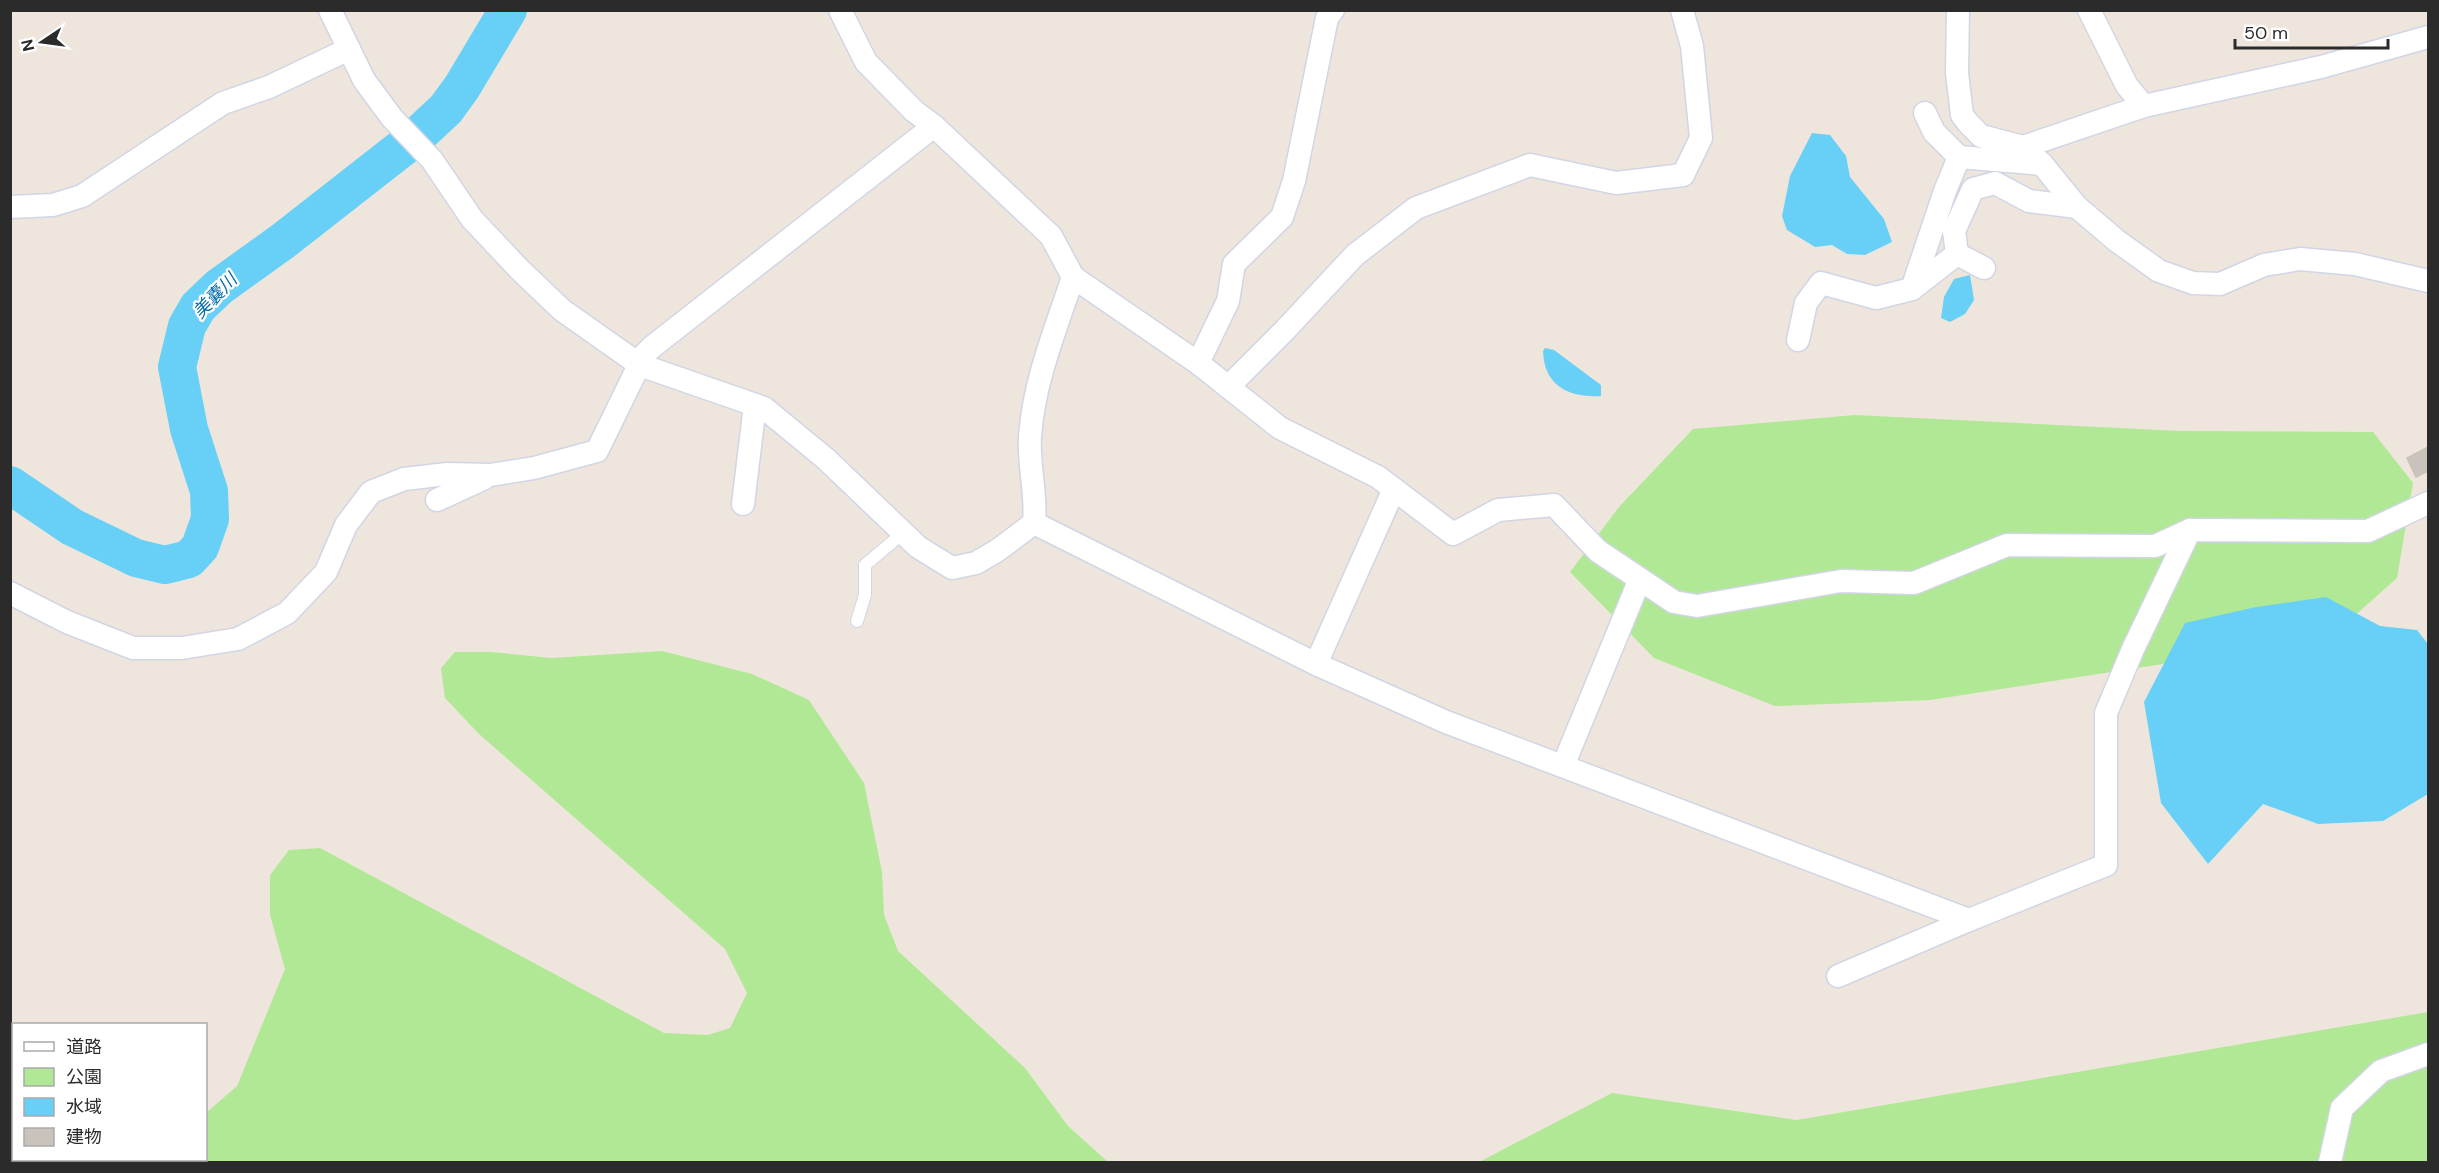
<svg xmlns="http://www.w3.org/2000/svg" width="2439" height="1173" viewBox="0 0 2439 1173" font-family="'DM Sans','Noto Sans JP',sans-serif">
	<rect width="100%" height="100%" fill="#eee6dc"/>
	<!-- green -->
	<g fill="#b1e895">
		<polygon points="1855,415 2180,431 2373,432 2413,483 2397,578 2352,618 2240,652 1930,700 1775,706 1654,658 1570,572 1619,507 1693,429"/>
		<polygon points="662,651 752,674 809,700 864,783 882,872 884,915 898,951 1025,1068 1068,1126 1108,1162 178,1162 178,1160 206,1160 206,1113 237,1086 285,969 270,915 270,875 289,850 320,848 664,1033 708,1035 730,1028 747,993 725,949 479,734 445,698 441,668 455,652 491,652 552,658"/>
		<polygon points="2428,1012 2428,1162 1479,1162 1612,1093 1797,1120"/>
	</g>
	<!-- water -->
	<g fill="#68d0f7">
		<polygon points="1812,133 1830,135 1846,156 1850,177 1884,219 1892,242 1865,255 1847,254 1832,245 1815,247 1787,230 1782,216 1790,176"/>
		<polygon points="1970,275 1974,300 1965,314 1950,322 1941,318 1944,297 1954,279"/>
		<path d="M1545,348L1554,350L1601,385V396C1569,398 1544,386 1543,351Z"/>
		<polygon points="2326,597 2380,626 2417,630 2428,644 2428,794 2383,821 2318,824 2263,804 2208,864 2161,803 2144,702 2185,623 2256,607"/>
	</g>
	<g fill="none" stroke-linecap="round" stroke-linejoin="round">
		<!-- river -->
		<polyline stroke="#68d0f7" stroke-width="38" points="10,485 72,527 136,558 165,565 189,559 200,547 210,519 209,491 189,429 177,367 187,326 198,307 219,287 283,241 416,137 446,109 462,87 508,10"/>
	</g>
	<!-- building -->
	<polygon fill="#c9c3bc" stroke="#c9c2b5" stroke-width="1.5" points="2428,447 2428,471 2416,477 2407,458"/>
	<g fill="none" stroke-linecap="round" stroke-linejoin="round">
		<defs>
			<polyline id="service" points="857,621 865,595 865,565 903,533"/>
			<g id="minor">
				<polyline points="330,10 364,80 392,118 432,160 472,219 519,269 562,310 640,365 764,408 826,459 918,547 952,568 976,563 998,550 1034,523"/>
				<path d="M840,10L866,62L914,111L934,126L1051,236L1073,277C1056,328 1034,381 1030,436C1028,465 1037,494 1034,523L1316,664L1446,722L1969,920L2106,865V713L2133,649L2190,530L2368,531L2428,503"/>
				<polyline points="1958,10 1957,73 1962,115 1968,123 1981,136 2023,147 2042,164 2077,207 2117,241 2159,271 2193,283 2220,284 2264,265 2300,259 2355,264 2428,281"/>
				<polyline points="2089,10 2127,86 2144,106 2321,67 2428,37"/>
				<polyline points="2023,147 2144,106"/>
				<polyline points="1959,157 2042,164"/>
				<polyline points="10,207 53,205 82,196 223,103 269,87 349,49"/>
				<polyline points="1957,254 1984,268"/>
				<polyline points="1073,277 1198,363 1280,428 1378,477 1453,534 1498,510 1554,505 1598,551 1674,602 1697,606 1841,581 1914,583 2007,545 2155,546 2190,530"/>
				<polyline points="1912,289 1957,254 1954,231 1973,189 1995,183 2029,201 2077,207"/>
				<polyline points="1798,340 1806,303 1821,283 1876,298 1912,289 1945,191 1959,157 1934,132 1925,113"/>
				<polyline points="1198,363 1228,301 1234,264 1282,217 1294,181 1327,18 1333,10"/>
				<polyline points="1228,387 1285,330 1355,255 1416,208 1530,165 1616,183 1683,175 1701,138 1692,46 1682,10"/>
				<polyline points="437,500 485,478"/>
				<polyline points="743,504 755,405"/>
				<polyline points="10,593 67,622 133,648 182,648 238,639 287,613 326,572 346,525 371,492 404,479 447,474 490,475 534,468 597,451 644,355 652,347 934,126"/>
				<polyline points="1316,664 1394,489"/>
				<polyline points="1563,766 1640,579"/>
				<polyline points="1838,976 1969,920"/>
				<polyline points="2330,1162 2342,1108 2381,1071 2428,1054"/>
			</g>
		</defs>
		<!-- service casing -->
		<use href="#service" stroke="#d1d5e5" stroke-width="14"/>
		<!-- minor casing -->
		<use href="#minor" stroke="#d1d5e5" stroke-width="25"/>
		<!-- service -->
		<use href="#service" stroke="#fff" stroke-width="12"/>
		<!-- minor -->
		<use href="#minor" stroke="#fff" stroke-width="22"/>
	</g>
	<g text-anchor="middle" stroke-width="4.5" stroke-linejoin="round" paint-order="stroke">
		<!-- water labels -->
		<g font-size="18" font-style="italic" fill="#046da6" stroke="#fff">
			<text transform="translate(215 296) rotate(-46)" y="6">美嚢川</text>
		</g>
	</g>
	<!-- border -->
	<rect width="2439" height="1173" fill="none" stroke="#2b2b2b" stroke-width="24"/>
	<!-- legend -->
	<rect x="12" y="1023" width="195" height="138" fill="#ffffff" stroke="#aaaaaa" stroke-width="1.5"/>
	<rect x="24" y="1042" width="30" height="9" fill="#ffffff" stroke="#aaaaaa" stroke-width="1.5"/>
	<text x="66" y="1053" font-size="18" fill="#2b2b2b">道路</text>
	<rect x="24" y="1068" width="30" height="18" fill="#b1e895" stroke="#aaaaaa" stroke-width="1.5"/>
	<text x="66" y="1083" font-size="18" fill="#2b2b2b">公園</text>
	<rect x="24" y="1098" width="30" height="18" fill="#68d0f7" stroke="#aaaaaa" stroke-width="1.5"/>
	<text x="66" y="1113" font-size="18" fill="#2b2b2b">水域</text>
	<rect x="24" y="1128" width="30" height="18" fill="#c9c3bc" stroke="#aaaaaa" stroke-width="1.5"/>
	<text x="66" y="1143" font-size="18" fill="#2b2b2b">建物</text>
	<!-- north arrow -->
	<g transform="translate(42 42) rotate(257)" stroke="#ffffff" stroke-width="4.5" paint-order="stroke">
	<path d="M0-4.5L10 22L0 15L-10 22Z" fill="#2b2b2b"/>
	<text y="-9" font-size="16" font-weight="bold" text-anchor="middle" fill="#2b2b2b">N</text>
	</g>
	<!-- scale -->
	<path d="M2235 39v9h153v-9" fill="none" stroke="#2b2b2b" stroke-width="3"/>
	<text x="2244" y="39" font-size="18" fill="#2b2b2b" stroke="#ffffff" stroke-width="4.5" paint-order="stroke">50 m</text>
</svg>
